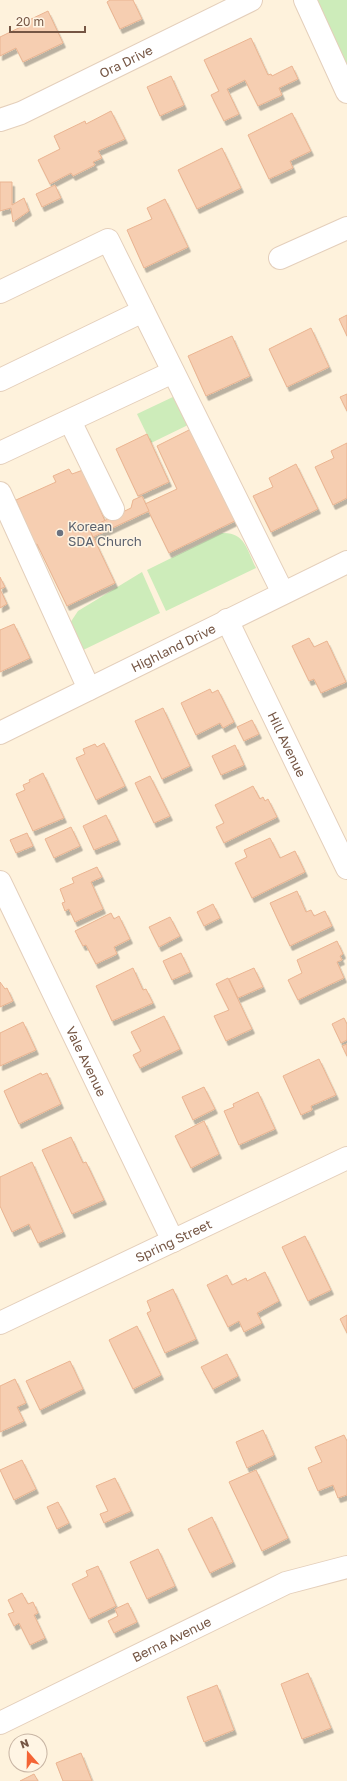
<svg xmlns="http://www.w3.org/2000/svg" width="347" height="1781" viewBox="0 0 347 1781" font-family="'Golos Text',sans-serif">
	<defs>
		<filter id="shadow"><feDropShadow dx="2.5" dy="4.5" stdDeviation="0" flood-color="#0004"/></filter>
	</defs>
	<rect width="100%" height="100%" fill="#fef2dc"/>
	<!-- green -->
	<g fill="#cdecba">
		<polygon points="305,0 347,0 347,92"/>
		<polygon points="175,396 188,425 151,443 137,414"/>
		<path d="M222,533C245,532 247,550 256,568L166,611L147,570Z"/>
		<polygon points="142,572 160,613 79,652 70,623 78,611"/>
	</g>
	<!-- building -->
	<g fill="#f6ceb1" stroke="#eab491" filter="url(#shadow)">
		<polygon points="110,0 133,0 142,19 120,29 107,2"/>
		<polygon points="48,11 63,43 23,62 16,48 0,56 0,37 29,23 27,21"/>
		<polygon points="251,38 268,75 271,74 272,76 292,66 298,79 279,88 282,95 258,106 245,80 227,89 239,114 224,121 211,95 219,91 204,60"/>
		<polygon points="171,76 184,105 160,116 147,87"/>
		<polygon points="111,111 125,139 98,151 102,158 93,162 95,165 73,176 71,173 50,184 38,160 60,149 54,136 85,121 86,124"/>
		<polygon points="292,113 311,151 290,161 293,168 269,179 248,135"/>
		<polygon points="222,148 241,188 197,209 178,170"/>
		<polygon points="0,182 12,182 12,205 24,198 29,211 13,222 11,208 0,211"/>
		<polygon points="55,185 61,198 42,207 36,194"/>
		<polygon points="165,199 188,247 144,268 127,230 152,219 147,208"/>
		<polygon points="347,315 347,336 339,319"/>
		<polygon points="311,328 329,367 287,387 269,349"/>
		<polygon points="232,336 250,376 206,396 188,356"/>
		<polygon points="347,394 347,411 340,397"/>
		<polygon points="195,427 239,519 169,553 145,504 177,489 157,446"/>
		<polygon points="147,434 169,482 138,496 116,449"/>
		<polygon points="347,443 347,498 333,505 315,467 334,458 331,451"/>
		<polygon points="296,464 318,509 271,532 253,496 273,487 269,478"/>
		<polygon points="69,469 72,474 83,470 105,521 89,528 115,583 67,606 37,544 35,545 16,500 56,482 53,476"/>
		<polygon points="142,496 149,511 93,537 89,528 131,508 133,500"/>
		<polygon points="0,577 5,587 0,589 7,604 0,608"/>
		<polygon points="14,624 30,658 0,672 0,630"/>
		<polygon points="309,638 314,647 327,641 346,682 321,693 314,679 309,681 292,646"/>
		<polygon points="210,689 212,693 218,690 234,722 223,728 220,723 196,735 181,703"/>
		<polygon points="163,708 190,766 162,779 135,721"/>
		<polygon points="252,720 259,734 244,741 237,727"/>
		<polygon points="104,743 125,786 96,800 76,758 85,754 83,749 95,744 97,747"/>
		<polygon points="235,745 244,765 221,775 212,756"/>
		<polygon points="43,773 64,818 33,831 16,794 25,790 23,785 30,782 29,780"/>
		<polygon points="150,776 170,816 154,823 135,783"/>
		<polygon points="253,786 260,799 263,797 265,801 268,799 277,817 224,843 216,827 224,823 215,805"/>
		<polygon points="106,815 118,840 94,850 83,826"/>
		<polygon points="71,827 80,846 54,858 45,839"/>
		<polygon points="27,833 33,846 16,853 10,840"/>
		<polygon points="270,838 280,858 295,851 305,872 252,898 235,863 247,857 244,850"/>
		<polygon points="97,867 102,877 91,882 103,909 75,922 69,909 65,911 62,903 65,902 60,889 74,883 72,878"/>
		<polygon points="297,891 306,912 311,910 314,916 325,911 332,926 290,946 270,903"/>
		<polygon points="213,904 220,918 204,926 197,912"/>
		<polygon points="111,913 114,919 119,916 130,939 114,947 117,954 96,964 86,945 83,946 75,931"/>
		<polygon points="170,917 180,936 159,947 149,927"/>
		<polygon points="337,941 343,954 340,956 342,960 337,962 344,978 298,1000 288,980 302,973 297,960"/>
		<polygon points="181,953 190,972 172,980 163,961"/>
		<polygon points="133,968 143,990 146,989 153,1003 112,1021 96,986"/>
		<polygon points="254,968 263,987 238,998 229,979"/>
		<polygon points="228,978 252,1029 226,1041 214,1016 229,1010 216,984"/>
		<polygon points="0,982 5,989 7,988 13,1001 0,1007"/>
		<polygon points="164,1016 180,1049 140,1068 133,1055 141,1051 131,1032"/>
		<polygon points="344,1018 347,1024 347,1040 341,1043 332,1024"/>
		<polygon points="23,1022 36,1050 0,1066 0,1033"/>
		<polygon points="347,1044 347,1056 342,1046"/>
		<polygon points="319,1059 336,1095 311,1106 312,1110 301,1115 283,1076"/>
		<polygon points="41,1073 42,1075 47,1073 61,1104 19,1124 4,1091"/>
		<polygon points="204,1087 215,1109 193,1120 182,1097"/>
		<polygon points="258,1092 275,1129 239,1145 224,1111 234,1107 233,1104"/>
		<polygon points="204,1121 219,1154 191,1168 175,1136"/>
		<polygon points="71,1137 83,1163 86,1162 104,1200 72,1214 42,1150"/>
		<polygon points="32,1162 63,1232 38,1243 29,1224 12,1232 0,1206 0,1177"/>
		<polygon points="305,1236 331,1290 308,1301 282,1247"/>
		<polygon points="265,1272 279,1301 257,1313 262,1323 244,1332 239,1321 228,1327 207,1285 227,1275 232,1285 246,1278 247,1281"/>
		<polygon points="173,1289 196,1339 165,1353 147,1313 151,1311 147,1301"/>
		<polygon points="347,1315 347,1333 340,1319"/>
		<polygon points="137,1326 161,1375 133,1389 109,1340"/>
		<polygon points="227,1354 238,1376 213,1389 201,1367"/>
		<polygon points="70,1361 83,1389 40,1410 26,1381"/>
		<polygon points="15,1379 26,1403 17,1407 24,1421 0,1432 0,1386"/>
		<polygon points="263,1430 274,1455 247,1468 236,1442"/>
		<polygon points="344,1435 347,1441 347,1495 338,1498 333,1485 318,1491 308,1468 322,1462 315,1447"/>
		<polygon points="22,1460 36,1489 14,1500 0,1470"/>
		<polygon points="256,1470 288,1538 262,1551 229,1482"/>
		<polygon points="115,1478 131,1511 104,1523 100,1514 108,1511 96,1486"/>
		<polygon points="58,1502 69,1523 57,1529 47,1507"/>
		<polygon points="212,1517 233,1562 210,1573 188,1529"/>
		<polygon points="158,1549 175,1586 147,1599 130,1562"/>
		<polygon points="98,1566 116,1606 89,1619 72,1584 88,1576 86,1571"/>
		<polygon points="22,1593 28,1604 33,1602 38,1613 34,1615 45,1638 30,1645 19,1623 14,1626 8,1614 14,1612 8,1600"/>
		<polygon points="128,1603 137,1622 114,1633 108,1621 118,1616 115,1609"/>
		<polygon points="308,1673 331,1728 302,1739 281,1684"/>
		<polygon points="217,1685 234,1730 204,1742 187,1697"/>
		<polygon points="81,1753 92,1781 63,1781 56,1763"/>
		<polygon points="34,1774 38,1781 20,1781"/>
	</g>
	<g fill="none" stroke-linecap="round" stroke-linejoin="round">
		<defs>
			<g id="minor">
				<polyline points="305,0 347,92"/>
				<path id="s1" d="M0,120L21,113L251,0"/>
				<polyline points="280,258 347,228"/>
				<polyline points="0,292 108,240 283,593"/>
				<polyline points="0,380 143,311"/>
				<polyline points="70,421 113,509"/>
				<polyline points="0,453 173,372"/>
				<polyline points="0,493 89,689"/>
				<path id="s2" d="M227,620L347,868"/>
				<path id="s3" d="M0,733L347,562"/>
				<path id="s4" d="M0,882L173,1241"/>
				<path id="s5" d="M0,1323L347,1158"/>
				<path id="s6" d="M0,1723L286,1583L347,1567"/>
			</g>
		</defs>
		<!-- minor casing -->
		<use href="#minor" stroke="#e4cfbb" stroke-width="24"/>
		<!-- minor -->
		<use href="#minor" stroke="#fff" stroke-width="22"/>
	</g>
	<!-- markers -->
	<circle fill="#6b7280" stroke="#fff5e4" stroke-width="1.5" cx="60" cy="533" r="4"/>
	<g text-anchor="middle" stroke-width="3" stroke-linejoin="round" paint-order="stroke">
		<!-- street labels -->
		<g font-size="13" fill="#755644" stroke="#fff5e4">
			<text dy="5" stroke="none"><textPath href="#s1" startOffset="139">Ora Drive</textPath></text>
			<text dy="5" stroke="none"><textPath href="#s3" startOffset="193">Highland Drive</textPath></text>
			<text dy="5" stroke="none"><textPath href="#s2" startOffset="138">Hill Avenue</textPath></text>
			<text dy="5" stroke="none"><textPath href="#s4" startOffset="199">Vale Avenue</textPath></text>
			<text dy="5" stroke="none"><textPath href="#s5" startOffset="192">Spring Street</textPath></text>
			<text dy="5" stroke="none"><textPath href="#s6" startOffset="191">Berna Avenue</textPath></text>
		</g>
		<!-- worship labels -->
		<g font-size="13" fill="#5b616d" stroke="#fff5e4" text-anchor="start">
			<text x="68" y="531">Korean<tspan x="68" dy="15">SDA Church</tspan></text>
		</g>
	</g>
	<!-- north arrow -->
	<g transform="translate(28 1753) rotate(340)"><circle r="19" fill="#fff5e4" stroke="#c8b5a4"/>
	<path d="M0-3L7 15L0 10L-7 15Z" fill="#f46435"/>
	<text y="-6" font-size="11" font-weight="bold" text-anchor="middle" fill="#755644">N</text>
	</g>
	<!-- scale -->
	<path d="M10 26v6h75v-6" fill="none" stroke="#755644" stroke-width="2"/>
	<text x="16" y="26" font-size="12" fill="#755644" stroke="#fff5e4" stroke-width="3" paint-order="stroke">20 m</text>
</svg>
